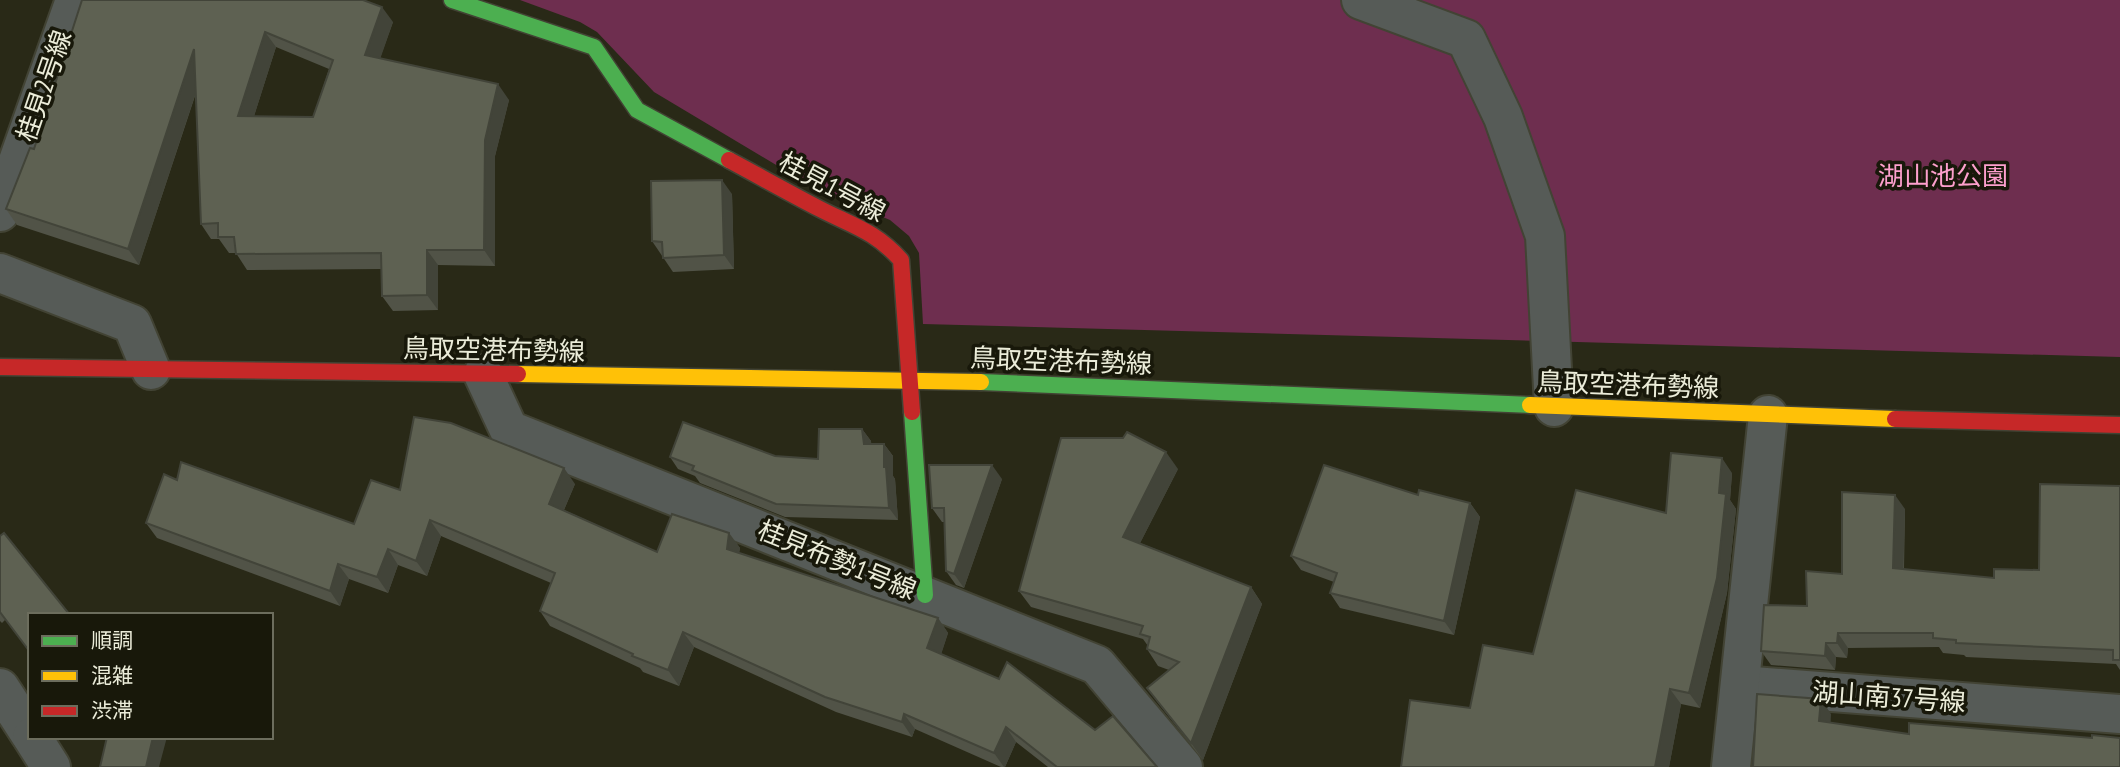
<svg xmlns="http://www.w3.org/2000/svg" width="2120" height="767" viewBox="0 0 2120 767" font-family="'PT Sans Narrow','Noto Sans JP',sans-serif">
	<rect width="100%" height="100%" fill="#292917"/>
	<!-- green -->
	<polygon fill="#6e2e4f" points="520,0 2120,0 2120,357 923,324 919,253 909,236 890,220 818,190 654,92 597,32 580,22"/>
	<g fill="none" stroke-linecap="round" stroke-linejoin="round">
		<defs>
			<g id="street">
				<polyline points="1361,0 1466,39 1503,117 1545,236 1554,407"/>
				<polyline points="0,212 75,0"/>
				<polyline points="0,273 132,324 151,370"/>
				<polyline points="483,374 509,430 1097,665 1183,767"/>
				<polyline points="1740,685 2120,714"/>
				<polyline points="0,688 30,734"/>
				<polyline points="32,737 51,767"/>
				<polyline points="1731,767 1768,415"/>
			</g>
			<g id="fast">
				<polyline points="452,0 594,47 637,110 729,160"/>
				<polyline points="981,382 1530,405"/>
				<polyline points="912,412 925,595"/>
			</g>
			<g id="slow">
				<polyline points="518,374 981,382"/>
				<polyline points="1530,405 1895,419"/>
			</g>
			<g id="jam">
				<path d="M729,160C759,176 789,193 820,209C853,226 875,231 901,260L912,412"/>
				<polyline points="0,367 518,374"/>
				<polyline points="1895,419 2120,425"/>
			</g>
		</defs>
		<!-- street casing -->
		<use href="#street" stroke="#424334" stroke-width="42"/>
		<!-- fast casing -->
		<use href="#fast" stroke="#424334" stroke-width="19"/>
		<!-- slow casing -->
		<use href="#slow" stroke="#424334" stroke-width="19"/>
		<!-- jam casing -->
		<use href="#jam" stroke="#424334" stroke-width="19"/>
		<!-- street -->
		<use href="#street" stroke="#565b57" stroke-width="38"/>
		<!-- fast -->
		<use href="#fast" stroke="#4caf50" stroke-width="16"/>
		<!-- slow -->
		<use href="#slow" stroke="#ffc107" stroke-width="16"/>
		<!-- jam -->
		<use href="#jam" stroke="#c62828" stroke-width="16"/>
	</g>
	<!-- wall -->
	<g fill="#515347" fill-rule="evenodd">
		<path d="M82,0L393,22L380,58L509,100L495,156V266L438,265V310L393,311L382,296L381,269L247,270L236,253H229L219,239H211L201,224L196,93L139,265L17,225L6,209L34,149ZM276,47L329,69L313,117L254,116Z"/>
		<polygon points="732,194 734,269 673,272 652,241"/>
		<polygon points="862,429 871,441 871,444 884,444 893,456 893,476 895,479 898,520 785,517 700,483 695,476 678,469 670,457 775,456 818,459"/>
		<polygon points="1178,469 1140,543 1251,587 1262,604 1203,760 1159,704 1147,688 1169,670 1158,666 1147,649 1148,646 1143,639 1031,607 1019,591"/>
		<polygon points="1732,473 1730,500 1736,509 1727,593 1700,708 1681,704 1669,767 1401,767 1533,654 1666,513"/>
		<polygon points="1002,479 964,588 956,585 946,571 944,522 942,522 932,508"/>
		<polygon points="177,480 354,524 400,490 575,484 564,510 657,552 729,533 740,548 739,553 938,618 948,633 941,654 1095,730 1157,767 1048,767 1016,742 1005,767 1001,767 915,729 912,737 836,712 694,647 679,686 643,672 640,668 550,626 540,611 551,583 441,536 427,576 398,565 388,593 349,579 340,606 157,538 146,523"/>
		<polygon points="2120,486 2120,670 2116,664 1966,657 1964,655 1943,653 1939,647 1848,648 1847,658 1836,657 1835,670 1771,665 1761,651 1807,606 1842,574 1905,509 1904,569 1994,578 2039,570"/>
		<polygon points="1418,495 1470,503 1480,517 1454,635 1340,608 1330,593 1334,582 1301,570 1291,556"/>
		<polygon points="0,536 5,620 2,623 0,621"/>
	</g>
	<!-- shaded-wall -->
	<g fill="#424439">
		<polygon points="382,7 393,22 376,71 365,55"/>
		<polygon points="265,32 276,47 249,132 238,116"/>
		<polygon points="194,49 205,65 139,265 128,249"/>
		<polygon points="498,84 509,100 495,156 495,266 484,250 485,140"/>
		<polygon points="722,180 732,194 734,269 724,255"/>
		<polygon points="427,250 438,265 438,310 427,295"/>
		<polygon points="862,429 871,441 873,457 864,444"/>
		<polygon points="884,444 893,456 893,476 895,479 898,520 889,508 884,467"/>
		<polygon points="1166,452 1178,469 1135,553 1123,537"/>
		<polygon points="1722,458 1732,473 1730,500 1736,509 1727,593 1700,708 1689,693 1719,493"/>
		<polygon points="992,465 1002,479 964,588 954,574"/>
		<polygon points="564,468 575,484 560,519 549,504"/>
		<polygon points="1895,495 1905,509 1903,582 1893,568"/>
		<polygon points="1470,503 1480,517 1454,635 1444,621"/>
		<polygon points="430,520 441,536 427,576 416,561"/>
		<polygon points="729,533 740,548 737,564 727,549"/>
		<polygon points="388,549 398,565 388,593 377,577"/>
		<polygon points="338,564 349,579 340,606 330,591"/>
		<polygon points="1251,587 1262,604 1203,760 1191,743"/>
		<polygon points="938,618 948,633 938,664 927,648"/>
		<polygon points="683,632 694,647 679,686 668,670"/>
		<polygon points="1838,633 1848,648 1847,658 1837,643"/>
		<polygon points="1826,643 1836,657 1835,670 1825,656"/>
		<polygon points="1670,689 1681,704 1669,767 1655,767"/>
		<polygon points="1821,699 1831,714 1830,736 1819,721"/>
		<polygon points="904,714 915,729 912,737 902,722"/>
		<polygon points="1006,727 1016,742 1005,767 1004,767 994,753"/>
		<polygon points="153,737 167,737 159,767 146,767"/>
	</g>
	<!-- building -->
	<g fill="#5e6152" stroke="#424439" stroke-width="2" fill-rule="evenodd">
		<path d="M82,0H363L382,7L365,55L498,84L485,140L484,250H427V295L382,296L381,253L236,254L234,237H218V223L201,224L194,49L128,249L6,209L30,148L34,149ZM265,32L333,60L313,117L238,116Z"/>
		<polygon points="722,180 724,255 663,258 662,242 652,241 651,181"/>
		<polygon points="414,417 451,423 564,468 549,504 657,552 672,514 729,533 727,549 938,618 927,648 999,679 1007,662 1095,730 1113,716 1157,767 1057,767 1006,727 994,753 904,714 902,722 825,697 683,632 668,670 632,656 633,654 540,611 555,573 430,520 416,561 388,549 377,577 338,564 330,591 146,523 164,474 177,480 181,462 354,524 371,480 400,490"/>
		<polygon points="683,422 775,456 818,459 819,429 862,429 864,444 884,444 884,467 886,467 889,508 776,504 692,470 694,466 670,457"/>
		<polygon points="1127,432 1166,452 1123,537 1251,587 1191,743 1147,688 1179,662 1147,649 1150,637 1140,634 1143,626 1019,591 1061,438 1123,438"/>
		<polygon points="1671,453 1722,458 1719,493 1726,494 1717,578 1689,693 1670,689 1655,767 1401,767 1410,700 1470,708 1483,645 1533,654 1576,490 1666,513"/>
		<polygon points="929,465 992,465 954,574 946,571 944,508 932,508"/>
		<polygon points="1324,465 1418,495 1419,490 1470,503 1444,621 1330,593 1337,573 1291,556"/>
		<polygon points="2040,484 2120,486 2120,660 2113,660 2113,650 1956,643 1956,640 1933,638 1933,633 1838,633 1837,643 1826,643 1825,656 1761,651 1764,605 1807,606 1806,571 1842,574 1842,492 1895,495 1893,568 1994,578 1994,569 2039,570"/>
		<polygon points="4,533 70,615 30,615 30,652 0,612 0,536"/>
		<polygon points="1757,694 1821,699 1819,721 1909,734 1909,723 2092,738 2092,735 2120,738 2120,767 1753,767"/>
		<polygon points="107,737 153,737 146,767 100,767"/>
	</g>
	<g text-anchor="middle" stroke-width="7" stroke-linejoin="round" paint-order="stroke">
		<!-- street labels -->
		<g font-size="26" fill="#ebecd9" stroke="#18180a">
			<text transform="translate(44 86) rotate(-71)" y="9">桂見2号線</text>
			<text transform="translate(832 187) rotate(28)" y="9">桂見1号線</text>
			<text transform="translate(494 350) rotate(1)" y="9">鳥取空港布勢線</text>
			<text transform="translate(1061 361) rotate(2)" y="9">鳥取空港布勢線</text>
			<text transform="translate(1628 385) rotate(2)" y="9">鳥取空港布勢線</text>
			<text transform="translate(837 560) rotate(22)" y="9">桂見布勢1号線</text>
			<text transform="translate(1889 697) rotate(4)" y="9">湖山南37号線</text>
		</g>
		<!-- park labels -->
		<g font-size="26" fill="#fd9fcd" stroke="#18180a">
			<text x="1943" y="185">湖山池公園</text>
		</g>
	</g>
	<!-- legend -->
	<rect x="28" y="613" width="245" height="126" fill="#18180a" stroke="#6c6d5d" stroke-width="2"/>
	<rect x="42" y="636" width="35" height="10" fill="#4caf50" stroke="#6c6d5d" stroke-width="2"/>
	<text x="91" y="648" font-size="21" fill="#ebecd9">順調</text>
	<rect x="42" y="671" width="35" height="10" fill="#ffc107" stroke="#6c6d5d" stroke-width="2"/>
	<text x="91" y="683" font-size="21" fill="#ebecd9">混雑</text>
	<rect x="42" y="706" width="35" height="10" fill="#c62828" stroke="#6c6d5d" stroke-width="2"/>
	<text x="91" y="718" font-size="21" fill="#ebecd9">渋滞</text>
</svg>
